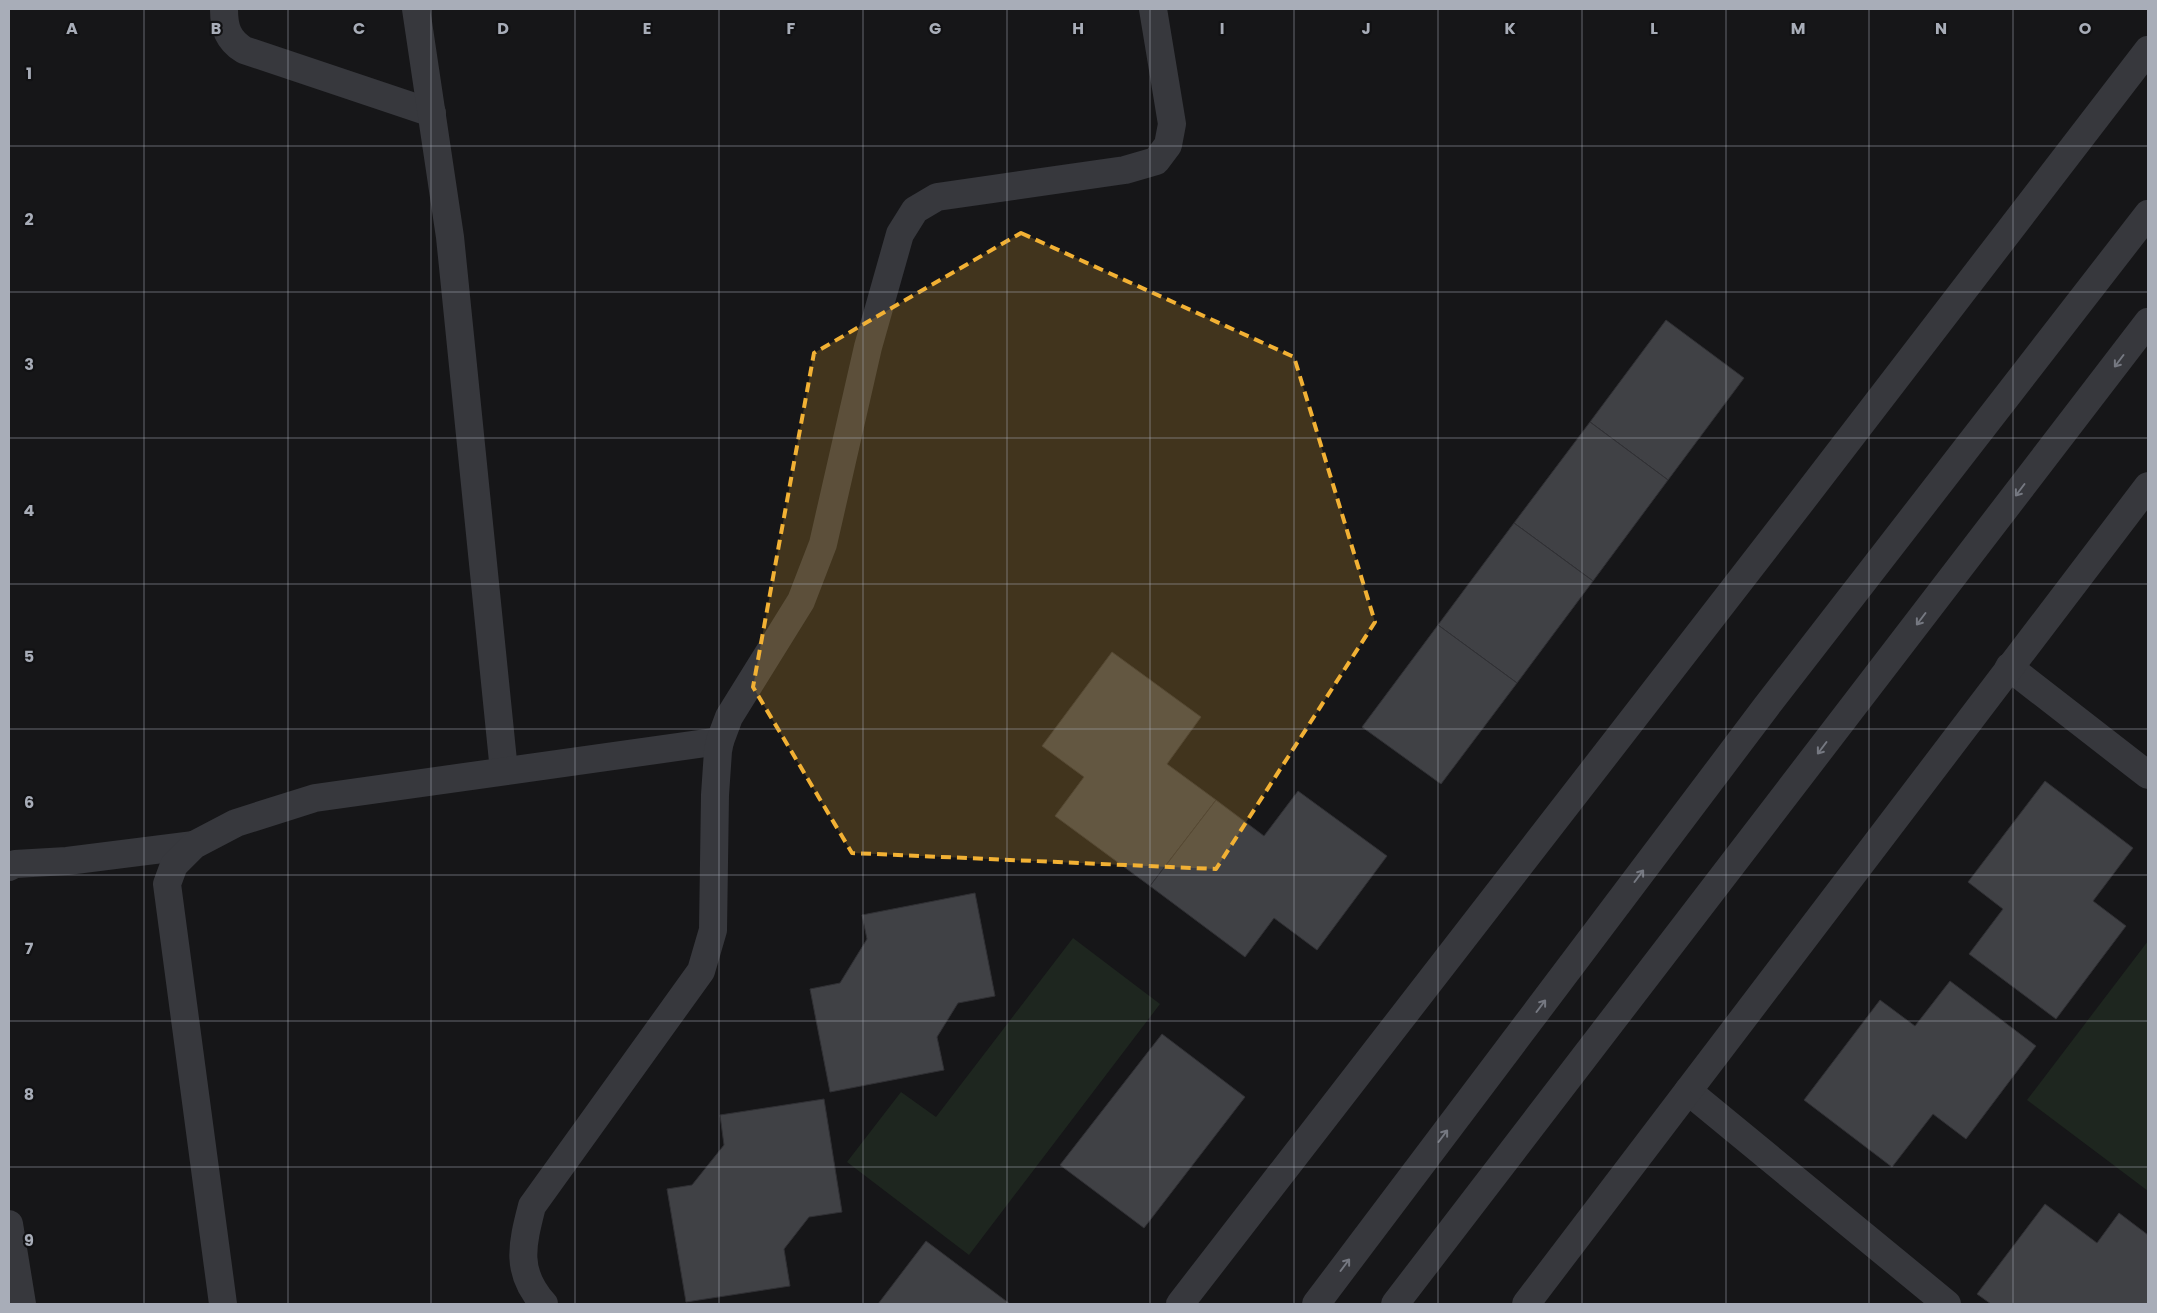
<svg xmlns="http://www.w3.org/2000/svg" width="2157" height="1313" viewBox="0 0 2157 1313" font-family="Poppins,sans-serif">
	<rect width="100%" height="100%" fill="#161618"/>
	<!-- green -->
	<g fill="#1e261f">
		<polygon points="1073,938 1160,1004 969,1255 847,1162 901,1092 936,1117"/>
		<polygon points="2148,941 2148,1191 2027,1100"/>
	</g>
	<!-- building -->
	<g fill="#404145" stroke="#303034">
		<polygon points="1666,320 1744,378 1668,480 1590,422"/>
		<polygon points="1590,422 1668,480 1593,581 1514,523"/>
		<polygon points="1514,523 1593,581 1517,683 1438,625"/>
		<polygon points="1438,625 1517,683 1441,784 1362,727"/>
		<polygon points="1112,652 1201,717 1167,764 1216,800 1150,886 1055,816 1084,777 1042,746"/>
		<polygon points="2045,781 2133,848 2093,901 2126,926 2056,1019 1969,954 2003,909 1968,882"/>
		<polygon points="1298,791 1387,856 1317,950 1274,918 1245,957 1150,886 1216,800 1264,836"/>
		<polygon points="975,893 995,996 958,1003 937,1037 944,1070 830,1092 810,989 840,983 867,939 862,915"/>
		<polygon points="1950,981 2036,1046 1966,1139 1933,1114 1892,1167 1804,1100 1880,1000 1915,1026"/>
		<polygon points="1162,1034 1245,1097 1144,1228 1060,1165"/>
		<polygon points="824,1099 842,1212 809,1217 784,1249 790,1286 686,1302 667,1189 692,1185 724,1145 720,1115"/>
		<polygon points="2045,1204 2097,1243 2119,1213 2148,1235 2148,1304 1991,1304 1977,1294"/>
		<polygon points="926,1241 1010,1304 878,1304"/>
	</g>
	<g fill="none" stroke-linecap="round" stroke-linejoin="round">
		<!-- minor -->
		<g stroke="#37383d" stroke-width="28">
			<path d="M224,9C224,28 228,40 244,50L432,113"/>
			<polyline points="416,9 450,237 504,771"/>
			<polyline points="2009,667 2148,775"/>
			<polyline points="9,867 15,864 67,861 194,845"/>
			<polyline points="1688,1091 1947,1304"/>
			<polyline points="9,1224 22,1304"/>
			<polyline points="223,1304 167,884 174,865 194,845 236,823 315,798 720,741"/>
			<path d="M544,1304C515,1272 522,1245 532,1206L701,971L713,930L715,795L718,751L720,741L729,717L801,601L823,544L868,347L900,234L915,210L937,197L1125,170L1156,161L1168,145L1172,124L1153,9"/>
			<polyline points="1180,1304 1794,511 2148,50"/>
			<polyline points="1526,1304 2148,486"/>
		</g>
		<!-- tertiary -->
		<g stroke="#37383d" stroke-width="28">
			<polyline points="1316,1304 1766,707 2148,214"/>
			<polyline points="1395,1304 2148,322"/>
		</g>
	</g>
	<!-- one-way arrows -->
	<defs><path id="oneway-shaft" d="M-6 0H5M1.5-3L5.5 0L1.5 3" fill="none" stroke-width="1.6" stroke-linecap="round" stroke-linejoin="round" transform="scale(1.25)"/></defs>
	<g stroke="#757881">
		<use href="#oneway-shaft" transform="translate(2119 361) rotate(127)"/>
		<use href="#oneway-shaft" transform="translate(2020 490) rotate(127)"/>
		<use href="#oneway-shaft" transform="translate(1921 619) rotate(127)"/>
		<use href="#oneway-shaft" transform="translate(1822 748) rotate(127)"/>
		<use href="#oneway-shaft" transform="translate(1639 876) rotate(-53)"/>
		<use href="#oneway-shaft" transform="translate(1541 1006) rotate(-53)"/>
		<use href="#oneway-shaft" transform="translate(1443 1136) rotate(-53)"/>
		<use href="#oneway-shaft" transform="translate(1345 1265) rotate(-53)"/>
	</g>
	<!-- marked area -->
	<path fill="#f2b134" fill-opacity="0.2" stroke="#f2b134" stroke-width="4" stroke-dasharray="10 6" stroke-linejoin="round" d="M1021,233L1294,357L1375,622L1216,869L852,853L753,687L814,353Z"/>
	<!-- grid -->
	<path fill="none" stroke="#a8adb8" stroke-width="1" stroke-opacity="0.55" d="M144,9V1304M288,9V1304M431,9V1304M575,9V1304M719,9V1304M863,9V1304M1007,9V1304M1150,9V1304M1294,9V1304M1438,9V1304M1582,9V1304M1726,9V1304M1869,9V1304M2013,9V1304M9,146H2148M9,292H2148M9,438H2148M9,584H2148M9,729H2148M9,875H2148M9,1021H2148M9,1167H2148"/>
	<g font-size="16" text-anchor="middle" font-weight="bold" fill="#a8adb8" stroke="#111113" stroke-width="4.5" stroke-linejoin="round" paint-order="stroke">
		<text x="72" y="34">A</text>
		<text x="216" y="34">B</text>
		<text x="359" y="34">C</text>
		<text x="503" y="34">D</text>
		<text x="647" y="34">E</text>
		<text x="791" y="34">F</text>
		<text x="935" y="34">G</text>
		<text x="1078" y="34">H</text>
		<text x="1222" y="34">I</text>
		<text x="1366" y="34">J</text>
		<text x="1510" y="34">K</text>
		<text x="1654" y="34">L</text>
		<text x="1798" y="34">M</text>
		<text x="1941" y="34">N</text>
		<text x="2085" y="34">O</text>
		<text x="29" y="79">1</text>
		<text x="29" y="225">2</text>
		<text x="29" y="370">3</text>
		<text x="29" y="516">4</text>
		<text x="29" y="662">5</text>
		<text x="29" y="808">6</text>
		<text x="29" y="954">7</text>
		<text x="29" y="1100">8</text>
		<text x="29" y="1246">9</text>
	</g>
	<!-- border -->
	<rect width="2157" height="1313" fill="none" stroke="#a8adb8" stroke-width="20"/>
</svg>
